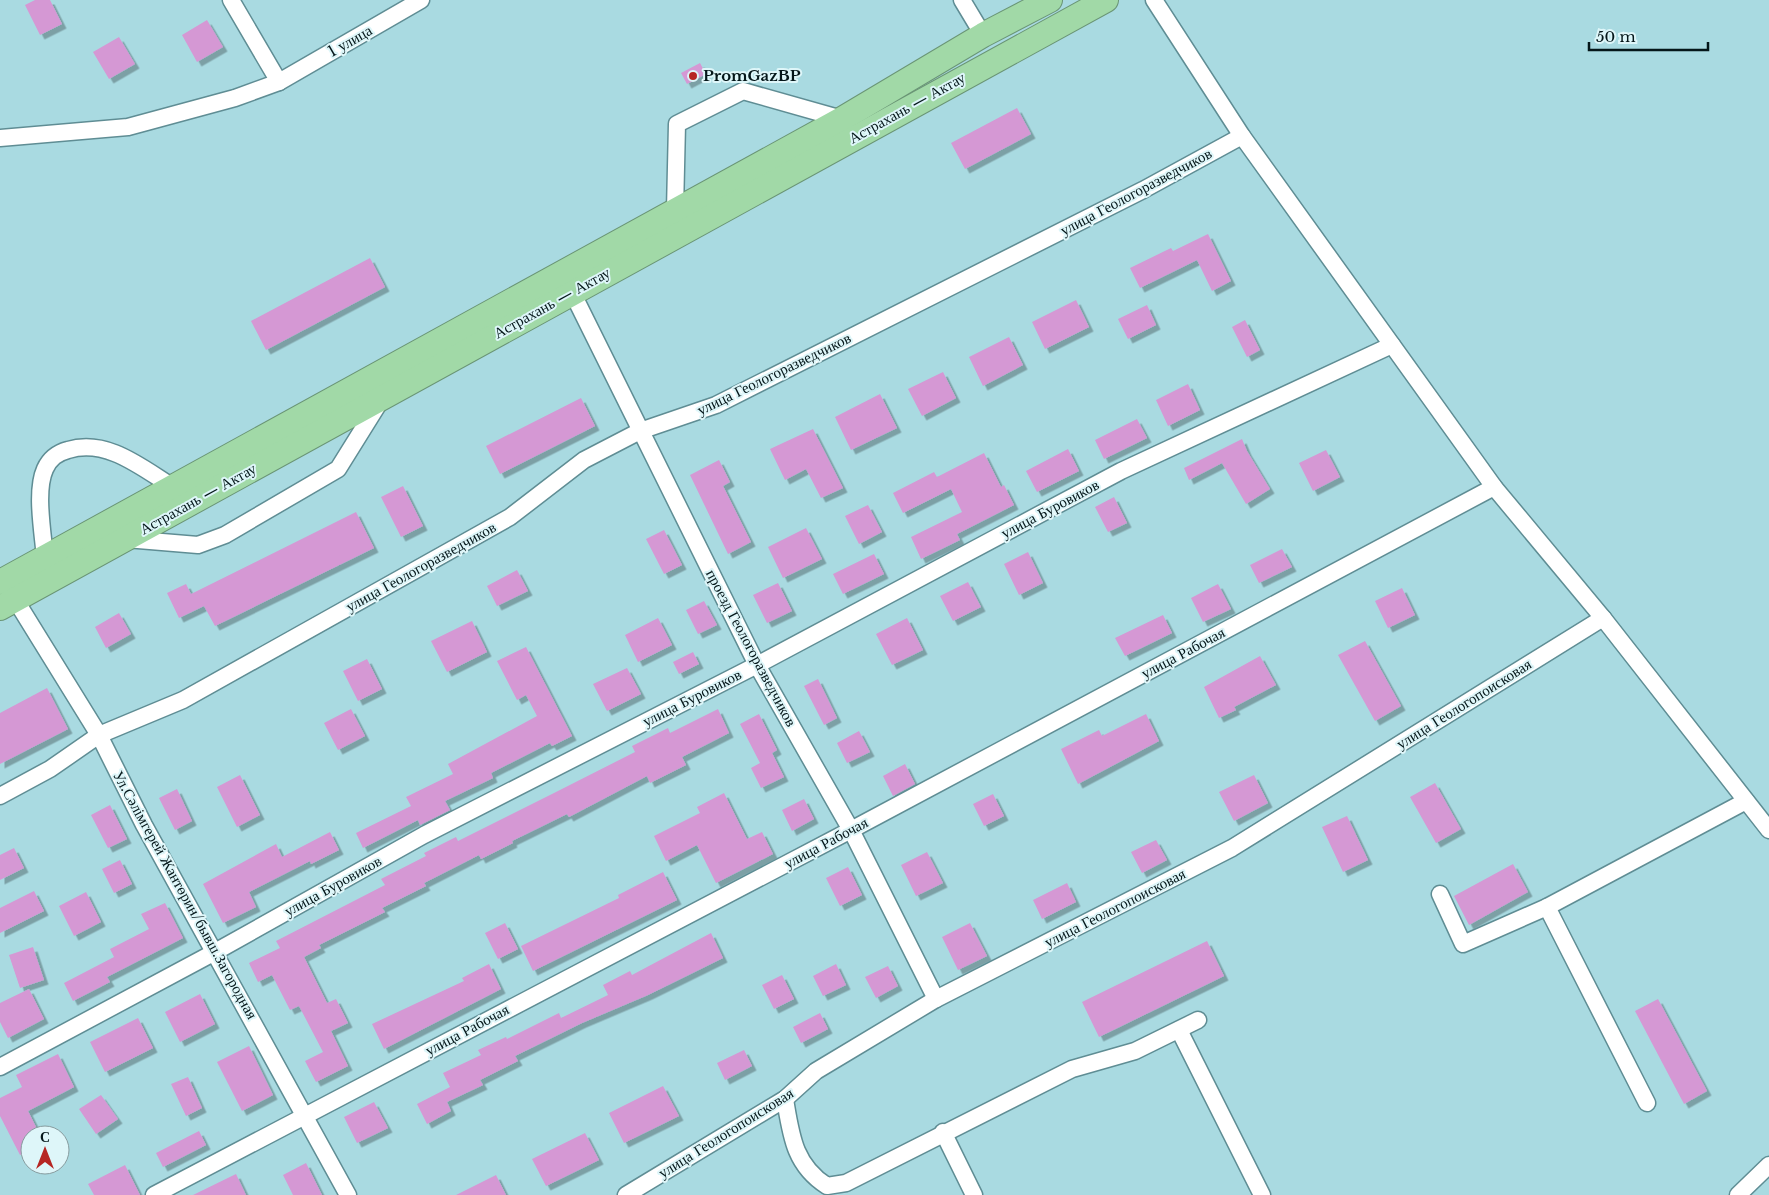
<svg xmlns="http://www.w3.org/2000/svg" width="1769" height="1195" viewBox="0 0 1769 1195" font-family="'Libre Baskerville',serif">
	<defs>
		<filter id="shadow"><feDropShadow dx="4.5" dy="4.5" stdDeviation="0" flood-color="#0004"/></filter>
	</defs>
	<rect width="100%" height="100%" fill="#a9dae1"/>
	<!-- building -->
	<g fill="#d598d4" filter="url(#shadow)">
		<polygon points="35,0 50,0 62,24 40,35 25,5"/>
		<polygon points="207,20 223,47 197,62 182,35"/>
		<polygon points="119,37 135,64 109,79 93,52"/>
		<polygon points="700,63 706,74 687,84 681,73"/>
		<polygon points="1017,108 1031,134 965,169 951,143"/>
		<polygon points="1208,234 1231,281 1212,291 1197,260 1140,288 1130,268 1171,248 1173,251"/>
		<polygon points="370,258 385,287 266,350 251,321"/>
		<polygon points="1076,300 1089,327 1045,349 1032,322"/>
		<polygon points="1147,305 1156,325 1128,339 1118,319"/>
		<polygon points="1245,320 1260,350 1247,357 1232,327"/>
		<polygon points="1009,337 1023,365 983,386 969,357"/>
		<polygon points="943,372 956,398 922,416 908,389"/>
		<polygon points="1188,384 1200,410 1168,426 1156,400"/>
		<polygon points="880,394 897,428 851,450 835,417"/>
		<polygon points="581,398 595,426 500,474 486,446"/>
		<polygon points="1137,419 1147,438 1104,459 1095,440"/>
		<polygon points="813,429 843,488 821,498 806,469 785,480 770,449"/>
		<polygon points="1242,439 1247,451 1270,489 1246,504 1222,463 1189,480 1184,468"/>
		<polygon points="1068,449 1079,471 1037,492 1026,471"/>
		<polygon points="1326,450 1340,477 1313,491 1299,463"/>
		<polygon points="984,453 1001,487 1004,485 1014,505 957,534 960,540 921,559 911,537 962,512 951,489 903,513 893,493 934,472 937,477"/>
		<polygon points="719,460 730,482 723,486 751,542 728,554 690,475"/>
		<polygon points="403,486 423,526 401,537 381,497"/>
		<polygon points="1114,497 1127,523 1108,532 1095,507"/>
		<polygon points="868,505 882,532 859,544 845,516"/>
		<polygon points="356,512 374,548 215,626 204,606 179,618 167,593 186,584 191,594"/>
		<polygon points="806,528 822,559 783,578 768,547"/>
		<polygon points="664,530 682,565 664,574 646,539"/>
		<polygon points="1282,549 1292,567 1259,583 1250,565"/>
		<polygon points="1028,552 1043,583 1019,595 1004,564"/>
		<polygon points="874,554 884,574 843,594 833,574"/>
		<polygon points="517,570 528,591 497,606 487,586"/>
		<polygon points="968,582 981,607 953,621 940,596"/>
		<polygon points="778,583 792,611 767,623 753,595"/>
		<polygon points="1218,584 1231,609 1203,622 1191,598"/>
		<polygon points="1402,588 1415,615 1388,628 1375,601"/>
		<polygon points="704,601 717,625 698,634 686,610"/>
		<polygon points="119,613 131,634 106,648 95,627"/>
		<polygon points="1163,615 1172,633 1125,656 1115,638"/>
		<polygon points="658,618 672,645 638,662 625,635"/>
		<polygon points="907,618 923,650 892,665 876,634"/>
		<polygon points="472,621 487,652 447,672 431,641"/>
		<polygon points="1365,641 1401,706 1375,721 1338,655"/>
		<polygon points="526,647 572,736 552,746 550,743 491,773 493,778 445,801 450,810 420,825 418,820 363,848 356,833 411,806 406,797 453,774 448,764 537,716 526,695 517,700 497,661"/>
		<polygon points="693,652 699,664 679,674 673,662"/>
		<polygon points="1260,656 1276,685 1234,707 1236,710 1219,718 1204,687"/>
		<polygon points="367,659 382,689 358,701 343,671"/>
		<polygon points="627,668 641,694 607,711 593,684"/>
		<polygon points="818,679 837,718 824,725 804,686"/>
		<polygon points="47,688 68,729 0,764 0,713"/>
		<polygon points="351,709 365,736 338,750 324,723"/>
		<polygon points="718,709 729,733 682,757 686,765 650,783 647,776 569,817 567,814 512,841 513,843 481,859 479,855 424,883 426,886 382,908 385,912 319,945 321,948 304,957 327,1003 336,999 348,1023 331,1031 348,1066 316,1082 305,1061 323,1052 299,1006 290,1010 272,975 258,982 249,963 280,948 276,941 385,885 381,879 426,856 424,853 456,837 458,841 556,792 635,752 632,746 668,728 670,733"/>
		<polygon points="759,714 777,750 772,753 784,777 761,788 751,768 760,763 740,724"/>
		<polygon points="1146,714 1159,741 1078,784 1061,749 1099,730 1102,736"/>
		<polygon points="859,731 870,752 847,763 837,743"/>
		<polygon points="905,764 915,784 893,796 883,776"/>
		<polygon points="240,775 260,815 237,827 217,787"/>
		<polygon points="1254,775 1268,803 1234,821 1219,792"/>
		<polygon points="1435,783 1461,829 1436,843 1410,797"/>
		<polygon points="177,789 192,821 175,830 159,798"/>
		<polygon points="724,793 747,839 762,832 773,854 716,883 697,845 666,861 654,836 700,813 697,807"/>
		<polygon points="993,794 1004,816 984,826 973,804"/>
		<polygon points="804,799 814,819 792,831 782,810"/>
		<polygon points="110,805 127,839 108,848 91,815"/>
		<polygon points="1347,816 1368,860 1343,872 1322,827"/>
		<polygon points="330,832 339,850 311,864 310,861 249,892 256,907 223,923 203,884 276,844 282,857"/>
		<polygon points="1156,840 1167,860 1142,873 1131,852"/>
		<polygon points="14,848 24,868 0,880 0,855"/>
		<polygon points="927,852 943,883 916,896 901,865"/>
		<polygon points="120,860 132,884 114,893 102,869"/>
		<polygon points="1513,864 1528,892 1469,925 1454,896"/>
		<polygon points="848,867 862,895 840,906 826,878"/>
		<polygon points="663,872 677,900 533,971 521,946 619,898 618,895"/>
		<polygon points="1067,883 1076,902 1042,919 1033,900"/>
		<polygon points="34,891 44,911 0,933 0,908"/>
		<polygon points="86,892 101,922 74,936 59,906"/>
		<polygon points="165,903 183,938 107,977 110,982 73,1001 64,983 114,957 110,949 149,929 141,914"/>
		<polygon points="505,923 518,949 498,959 485,933"/>
		<polygon points="970,923 987,956 958,970 942,937"/>
		<polygon points="711,933 723,958 648,995 582,1023 515,1056 518,1061 480,1080 483,1085 447,1102 451,1111 427,1124 417,1104 450,1087 443,1073 481,1055 478,1050 506,1037 507,1039 559,1013 561,1018 608,995 603,985 630,971 632,975"/>
		<polygon points="1207,941 1224,976 1099,1037 1082,1002"/>
		<polygon points="33,947 44,980 20,988 9,955"/>
		<polygon points="489,964 501,989 384,1049 372,1024 464,981 462,978"/>
		<polygon points="836,964 846,985 823,996 813,976"/>
		<polygon points="888,966 898,986 876,998 865,977"/>
		<polygon points="782,975 794,999 774,1009 762,985"/>
		<polygon points="29,989 44,1019 8,1038 0,1022 0,1003"/>
		<polygon points="200,994 215,1024 180,1042 165,1012"/>
		<polygon points="1658,999 1707,1091 1684,1104 1635,1011"/>
		<polygon points="820,1013 828,1029 801,1043 793,1027"/>
		<polygon points="138,1018 153,1048 105,1072 90,1042"/>
		<polygon points="249,1046 273,1095 242,1111 217,1062"/>
		<polygon points="744,1050 752,1066 725,1080 717,1063"/>
		<polygon points="58,1054 74,1087 28,1111 40,1135 30,1135 30,1150 20,1155 0,1116 0,1098 22,1087 16,1075"/>
		<polygon points="188,1077 202,1108 186,1116 171,1084"/>
		<polygon points="663,1086 679,1116 624,1143 609,1113"/>
		<polygon points="101,1095 118,1119 96,1134 79,1109"/>
		<polygon points="374,1102 388,1128 357,1143 344,1117"/>
		<polygon points="199,1131 206,1145 163,1167 156,1153"/>
		<polygon points="585,1133 599,1160 546,1186 532,1159"/>
		<polygon points="306,1163 322,1195 293,1195 283,1175"/>
		<polygon points="125,1165 140,1195 94,1195 88,1184"/>
		<polygon points="236,1174 246,1195 193,1195"/>
		<polygon points="496,1175 506,1195 456,1195"/>
	</g>
	<g fill="none" stroke-linecap="round" stroke-linejoin="round">
		<defs>
			<g id="minor">
				<polyline points="231,0 279,82"/>
				<polyline points="962,0 983,35"/>
				<polyline points="1154,0 1242,136 1494,487 1603,618 1769,830"/>
				<polyline points="0,138 128,127 235,98 279,82 421,0"/>
				<polyline points="675,210 677,124 743,91 842,119"/>
				<polyline points="572,292 757,665 851,830 936,999"/>
				<polyline points="126,539 198,545 225,535 338,469 381,400"/>
				<path d="M45,558C43,533 35,491 45,469C50,458 57,453 68,450C107,438 142,468 173,487"/>
				<polyline points="10,591 99,735 144,825 348,1195"/>
				<polyline points="0,796 50,769 99,735 183,700 510,517 584,460 640,431 716,405 1143,190 1242,136"/>
				<polyline points="1440,894 1463,944 1547,907 1746,801"/>
				<polyline points="1547,907 1647,1103"/>
				<polyline points="1179,1030 1262,1195"/>
				<polyline points="0,1067 215,952 424,835 757,665 1121,471 1392,345"/>
				<path d="M785,1099C791,1135 794,1165 827,1186L846,1183L1072,1069L1135,1051L1198,1020"/>
				<polyline points="943,1132 974,1195"/>
				<polyline points="154,1195 851,830 1494,487"/>
				<polyline points="626,1195 785,1099 816,1071 936,999 1232,848 1603,618"/>
				<polyline points="1738,1195 1769,1165"/>
			</g>
			<g id="highway">
				<polyline points="0,582 842,119 983,35 1050,0"/>
				<polyline points="0,608 1106,0"/>
			</g>
		</defs>
		<!-- minor casing -->
		<use href="#minor" stroke="#5f8d94" stroke-width="19"/>
		<!-- highway casing -->
		<use href="#highway" stroke="#6a9575" stroke-width="26"/>
		<!-- minor -->
		<use href="#minor" stroke="#fff" stroke-width="16"/>
		<!-- highway -->
		<use href="#highway" stroke="#a1d9a7" stroke-width="24"/>
	</g>
	<!-- markers -->
	<circle fill="#b62623" stroke="#def6f9" stroke-width="2" cx="693" cy="76" r="5"/>
	<g text-anchor="middle" stroke-width="4" stroke-linejoin="round" paint-order="stroke">
		<!-- street labels -->
		<g font-size="15" fill="#041619" stroke="#def6f9">
			<text transform="translate(350 41) rotate(-30)" y="5">1 улица</text>
			<text transform="translate(907 108) rotate(-29)" y="5">Астрахань — Актау</text>
			<text transform="translate(1136 192) rotate(-28)" y="5">улица Геологоразведчиков</text>
			<text transform="translate(552 303) rotate(-29)" y="5">Астрахань — Актау</text>
			<text transform="translate(774 374) rotate(-26)" y="5">улица Геологоразведчиков</text>
			<text transform="translate(198 499) rotate(-29)" y="5">Астрахань — Актау</text>
			<text transform="translate(1050 509) rotate(-28)" y="5">улица Буровиков</text>
			<text transform="translate(421 567) rotate(-29)" y="5">улица Геологоразведчиков</text>
			<text transform="translate(751 648) rotate(62)" y="5">проезд Геологоразведчиков</text>
			<text transform="translate(1183 653) rotate(-28)" y="5">улица Рабочая</text>
			<text transform="translate(692 698) rotate(-27)" y="5">улица Буровиков</text>
			<text transform="translate(1464 704) rotate(-32)" y="5">улица Геологопоисковая</text>
			<text transform="translate(826 843) rotate(-28)" y="5">улица Рабочая</text>
			<text transform="translate(333 886) rotate(-29)" y="5">улица Буровиков</text>
			<text transform="translate(185 895) rotate(61)" y="5">Ул.Сәлімгерей Жантөрин/бывш.Загородная</text>
			<text transform="translate(1115 908) rotate(-27)" y="5">улица Геологопоисковая</text>
			<text transform="translate(467 1030) rotate(-28)" y="5">улица Рабочая</text>
			<text transform="translate(726 1133) rotate(-32)" y="5">улица Геологопоисковая</text>
		</g>
		<!-- poi labels -->
		<g font-size="15" font-weight="bold" fill="#041619" stroke="#def6f9" text-anchor="start">
			<text x="703" y="81">PromGazBP</text>
		</g>
	</g>
	<!-- north arrow -->
	<g transform="translate(45 1150)"><circle r="24" fill="#def6f9" stroke="#879c9f"/>
	<path d="M0-4L9 19L0 12L-9 19Z" fill="#b62623"/>
	<text y="-8" font-size="14" font-weight="bold" text-anchor="middle" fill="#041619">С</text>
	</g>
	<!-- scale -->
	<path d="M1589 42v8h119v-8" fill="none" stroke="#041619" stroke-width="2.5"/>
	<text x="1596" y="42" font-size="15" fill="#041619" stroke="#def6f9" stroke-width="4" paint-order="stroke">50 m</text>
</svg>
